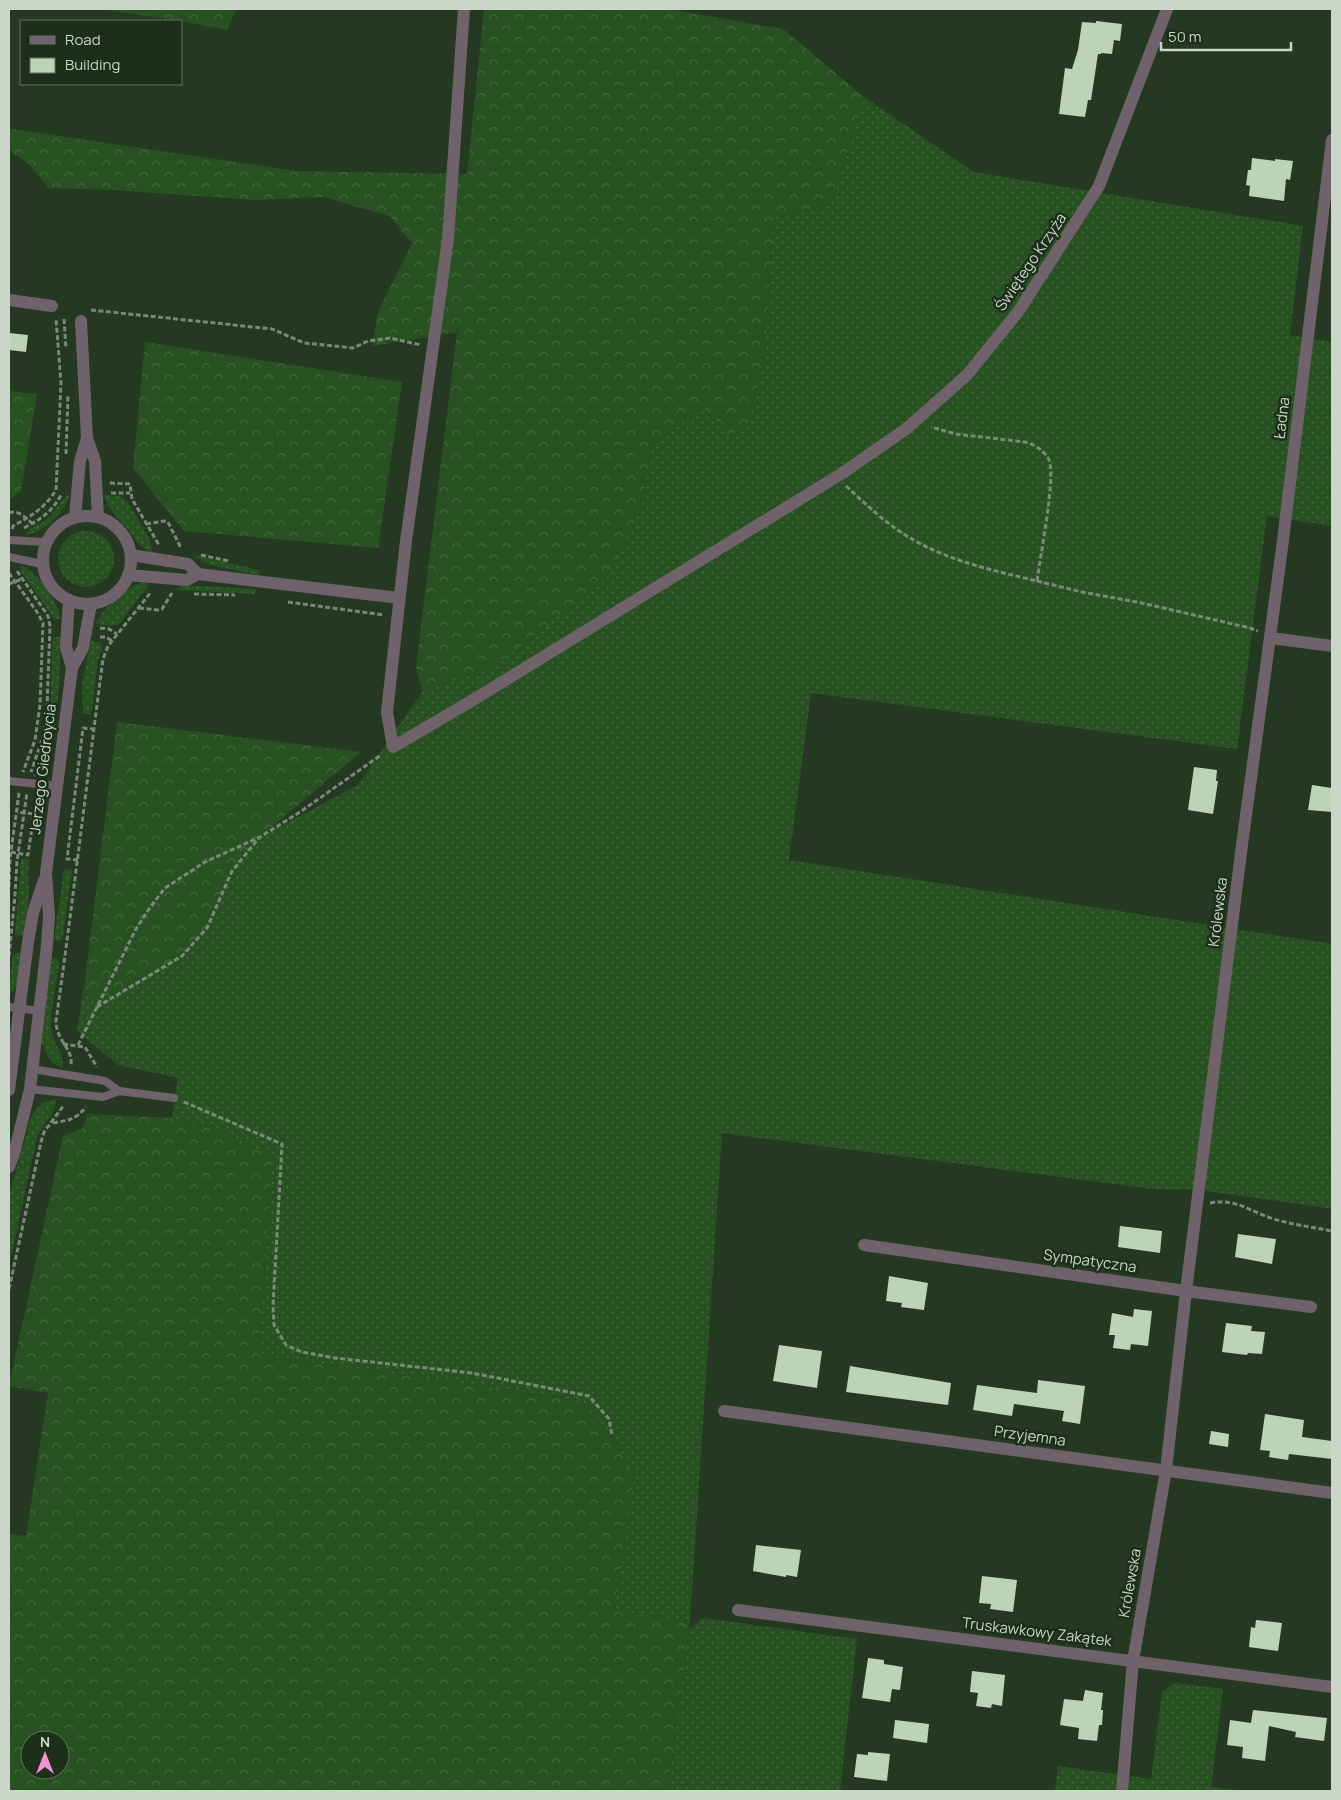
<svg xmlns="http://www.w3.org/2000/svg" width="1341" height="1800" viewBox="0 0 1341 1800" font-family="Manrope,sans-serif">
	<defs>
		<pattern id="grass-dots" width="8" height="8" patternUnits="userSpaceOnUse" patternTransform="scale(1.25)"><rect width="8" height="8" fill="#275120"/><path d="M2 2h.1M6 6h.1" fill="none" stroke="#45693f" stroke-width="1.8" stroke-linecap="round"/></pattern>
		<pattern id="forest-crowns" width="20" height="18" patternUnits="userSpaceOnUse" patternTransform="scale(1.25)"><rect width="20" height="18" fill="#275120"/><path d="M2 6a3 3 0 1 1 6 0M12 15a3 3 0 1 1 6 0" fill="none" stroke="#45693f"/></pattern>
	</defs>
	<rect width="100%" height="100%" fill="#253922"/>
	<!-- grass -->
	<g fill="url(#grass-dots)">
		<polygon points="864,97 974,172 1303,226 1290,335 1332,342 1332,526 1267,516 1237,749 811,693 789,860 1332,944 1332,1209 1200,1190 1153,1189 722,1133 690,1621 615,1611 634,1471 586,1401 258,1355 273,1158 216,1128 172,1118 178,1078 118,1065 77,1031 86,973 97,1007 207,928 232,871 260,837 358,785 423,691 494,666 642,503 652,446 765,357 773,218 831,205"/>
		<path d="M68,495H70C62,514 47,532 25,535C28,527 40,525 47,519C55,512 60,500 68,495Z"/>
		<path d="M104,495L120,496L127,501L150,540L152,552C136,546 136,539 127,528C117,517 108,509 104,495Z"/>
		<circle cx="86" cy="559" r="28"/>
		<polygon points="193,555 259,570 258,575 210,565"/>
		<path d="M21,565C38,572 58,602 61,620L53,618L52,616L21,571Z"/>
		<path d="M140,583H147V587L119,624L111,626L95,624C103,609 124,589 140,583Z"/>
		<polygon points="182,585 256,589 255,594 176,590"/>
		<path d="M53,637H61C60,684 57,728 45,774L33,777L47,734L50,707Z"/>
		<polygon points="91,641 101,643 102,649 98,660 91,715 83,713 82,684"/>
		<polygon points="21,858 29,860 28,873 29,896 23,936 15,935"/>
		<polygon points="64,869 72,870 63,935 62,939 59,941 54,940"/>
		<polygon points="15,953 21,953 16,987 9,995 12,958"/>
		<path d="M51,957L57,959L59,962C57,981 50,1010 51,1028C52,1045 65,1048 62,1068L53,1063L48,1057L42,1043Z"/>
		<path d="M57,1099C54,1114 44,1124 37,1137L9,1266V1194L26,1137L30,1119L37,1108L42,1103Z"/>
		<polygon points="703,1618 857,1639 840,1791 668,1791 689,1629"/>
		<polygon points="1174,1683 1223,1689 1211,1787 1244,1791 1055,1791 1058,1766 1151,1779 1162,1693"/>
	</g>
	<!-- forest -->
	<g fill="url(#forest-crowns)" fill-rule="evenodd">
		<polygon points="102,9 236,9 227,30 181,21"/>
		<polygon points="484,9 667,9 783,29 864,97 831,205 773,218 765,357 751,420 730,436 703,406 652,446 642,503 606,580 494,666 423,691 416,667 457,332 372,346 378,312 412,243 389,216 324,197 254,200 113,190 48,188 30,165 9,150 9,131 12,129 297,171 467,174"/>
		<polygon points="145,342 402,382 378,548 184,531 133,468"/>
		<polygon points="9,391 37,394 21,491 9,500"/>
		<polygon points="117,722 361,752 260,837 232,871 207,928 182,956 96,1007 86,972"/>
		<path d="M88,1114L172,1118L216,1128L273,1158L258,1355L586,1401L634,1471L615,1611L690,1621L668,1791H9V1534L26,1536L48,1393L9,1386L63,1136L82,1129ZM30,1740H60V1770H30Z"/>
	</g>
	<!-- building -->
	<g fill="#bcd3b7">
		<polygon points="1096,21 1122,24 1120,41 1114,40 1112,54 1101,53 1101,54 1098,54 1091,100 1088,100 1085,117 1059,114 1065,68 1072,69 1078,50 1082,22 1096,23"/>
		<polygon points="1252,158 1275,161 1275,159 1293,161 1290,180 1286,179 1284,201 1249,196 1250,186 1246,185 1248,170 1251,170"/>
		<polygon points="9,333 28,335 26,352 9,350"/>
		<polygon points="1194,767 1217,770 1216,781 1218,781 1213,814 1188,810"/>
		<polygon points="1312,785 1332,788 1332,812 1308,810"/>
		<polygon points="1120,1226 1162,1231 1160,1253 1118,1247"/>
		<polygon points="1238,1234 1276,1239 1272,1264 1235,1257"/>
		<polygon points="889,1276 928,1283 924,1310 901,1307 902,1303 886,1301"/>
		<polygon points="1134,1309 1152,1311 1148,1346 1131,1344 1130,1350 1113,1348 1115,1335 1109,1335 1112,1313 1133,1317"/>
		<polygon points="1226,1323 1252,1326 1251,1331 1265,1332 1262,1354 1248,1353 1247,1355 1222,1352"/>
		<polygon points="779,1345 822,1351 817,1388 773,1381"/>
		<polygon points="850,1366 951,1383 948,1405 846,1392"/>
		<polygon points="1038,1380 1085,1386 1080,1424 1062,1421 1064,1411 1014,1404 1012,1416 973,1410 977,1385 1037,1393"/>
		<polygon points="1265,1414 1304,1420 1302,1437 1332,1441 1332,1459 1289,1454 1288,1460 1269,1457 1270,1451 1260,1450"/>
		<polygon points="1211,1431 1229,1434 1228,1447 1209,1444"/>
		<polygon points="756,1545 801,1550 797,1577 786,1575 786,1577 753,1571"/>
		<polygon points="982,1576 1017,1580 1013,1612 990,1609 991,1604 979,1603"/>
		<polygon points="1256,1620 1282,1623 1278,1651 1249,1647 1251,1627 1255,1628"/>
		<polygon points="868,1658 884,1660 884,1664 903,1667 900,1690 892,1689 890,1702 862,1698"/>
		<polygon points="972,1671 1005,1675 1002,1706 992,1704 991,1708 976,1706 978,1693 970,1692"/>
		<polygon points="1085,1690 1103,1693 1101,1710 1103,1710 1102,1725 1099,1725 1097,1741 1078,1739 1079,1728 1060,1725 1064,1699 1083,1701"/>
		<polygon points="1253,1710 1327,1718 1324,1741 1295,1737 1296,1732 1269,1726 1265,1761 1242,1758 1243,1747 1227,1745 1230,1720 1251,1723"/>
		<polygon points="895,1720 929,1724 927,1743 893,1738"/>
		<polygon points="868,1752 890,1754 887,1781 854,1777 857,1754 868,1755"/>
	</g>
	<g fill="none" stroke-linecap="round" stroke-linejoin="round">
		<!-- path -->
		<g stroke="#7a8a78" stroke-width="3" stroke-dasharray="5 2.5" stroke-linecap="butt">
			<polyline points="91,310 272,329 304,343 353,348 368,341 390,338 421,345"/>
			<polyline points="64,319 66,349"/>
			<polyline points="66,454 68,395"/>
			<polyline points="110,483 130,484 132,499 159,545"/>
			<path d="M846,486C867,505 887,525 912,539C949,561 995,571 1037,581C1040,557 1056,478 1049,460C1044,450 1035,445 1025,442L956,434L931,427"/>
			<polyline points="111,493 130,493"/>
			<path d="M9,513C18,509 26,518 33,524"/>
			<polyline points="146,524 164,521 168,522 181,548"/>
			<path d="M24,528C41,519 52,512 61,495"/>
			<path d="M12,529L13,526C31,516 45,508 56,490L61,383L56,319"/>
			<polyline points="201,555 229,561"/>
			<polyline points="17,571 44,610 48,616 50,626 47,708 44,734 31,772"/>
			<polyline points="9,573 37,612 43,623 40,705 35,740 23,772"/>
			<polyline points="1037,581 1082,592 1142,603 1250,628 1258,631"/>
			<polyline points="9,584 22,579"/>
			<polyline points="194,594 235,595"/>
			<polyline points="288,602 384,615"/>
			<polyline points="139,608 158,610 162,609 172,593"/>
			<polyline points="100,628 109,629 117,634"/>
			<polyline points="100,637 106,637 112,641"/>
			<polyline points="11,852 28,855 34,814 17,812"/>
			<polyline points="78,860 67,859 83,728 94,729"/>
			<polyline points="9,887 10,859 19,793"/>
			<polyline points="9,956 15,895 17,861 27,793"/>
			<polyline points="97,1007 182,956 207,928 232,871 259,838"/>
			<polyline points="63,1044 85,1047 97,1067"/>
			<polyline points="78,1045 136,929 151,906 165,888 205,862 260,837 300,812 381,755"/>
			<path d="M71,1064C73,1049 56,1040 56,1021C73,901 87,780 103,659L108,646L151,592"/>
			<polyline points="184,1102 282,1144 273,1306 274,1325 286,1345 302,1352 335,1358 472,1373 589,1396 609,1419 612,1436"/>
			<path d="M53,1123C69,1120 75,1120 86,1107"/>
			<path d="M1210,1203C1237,1198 1250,1212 1274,1219C1293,1225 1313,1227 1332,1231"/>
			<polyline points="9,1289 41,1142 44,1132 64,1105"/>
		</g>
		<!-- service -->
		<g stroke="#6f626a" stroke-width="8">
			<polyline points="9,540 46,542"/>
			<polyline points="9,557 42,564"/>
			<polyline points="9,781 57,786"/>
			<polyline points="9,1007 39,1011"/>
			<polyline points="32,1069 105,1081 119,1091"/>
			<polyline points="30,1089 103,1097 119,1091 174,1098"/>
		</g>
		<!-- minor -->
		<g stroke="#6f626a" stroke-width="12">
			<polyline points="464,9 448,239 406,541 387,712 393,747 473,700 841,474 906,429 967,375 1018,312 1099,186 1167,9"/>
			<polyline points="9,300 52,306"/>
			<polyline points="87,438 95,461 98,517"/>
			<circle cx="87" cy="560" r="44"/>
			<polyline points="75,517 80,461 87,438 81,321"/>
			<polyline points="131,555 188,564 198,574"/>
			<polyline points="128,575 187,580 198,574 399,598"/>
			<polyline points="69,600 66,647 72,668"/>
			<polyline points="1271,638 1332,646"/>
			<polyline points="9,1090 28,942 33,913 44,880"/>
			<polyline points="9,1167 14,1154 30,1089 47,945 49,916 46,873 72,668 83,648 91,604"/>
			<polyline points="864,1245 1186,1291 1311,1307"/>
			<polyline points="724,1411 1332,1493"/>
			<polyline points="738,1610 1332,1687"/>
			<polyline points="1122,1791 1133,1661 1166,1470 1186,1291 1242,845 1282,548 1332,140"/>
		</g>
	</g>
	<g text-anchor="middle" stroke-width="5" stroke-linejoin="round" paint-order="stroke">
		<!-- street labels -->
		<g font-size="15" fill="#cad6c8" stroke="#1c2f18">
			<text transform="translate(1031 262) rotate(-56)" y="5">Świętego Krzyża</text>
			<text transform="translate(1282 418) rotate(-83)" y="5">Ładna</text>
			<text transform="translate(43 769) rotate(-83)" y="5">Jerzego Giedroycia</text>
			<text transform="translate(1218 912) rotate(-83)" y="5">Królewska</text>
			<text transform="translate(1090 1261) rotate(8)" y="5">Sympatyczna</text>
			<text transform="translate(1030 1436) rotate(8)" y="5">Przyjemna</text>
			<text transform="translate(1130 1583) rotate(-80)" y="5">Królewska</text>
			<text transform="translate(1037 1632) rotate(7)" y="5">Truskawkowy Zakątek</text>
		</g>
	</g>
	<!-- border -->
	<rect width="1341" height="1800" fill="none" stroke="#cad6c8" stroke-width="20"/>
	<!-- legend -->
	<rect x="20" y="20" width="162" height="65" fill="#1c2f18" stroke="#62725e"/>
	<rect x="30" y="36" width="25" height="8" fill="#6f626a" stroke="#62725e"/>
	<text x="65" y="45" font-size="15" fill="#cad6c8">Road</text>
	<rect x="30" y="58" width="25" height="15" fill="#bcd3b7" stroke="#62725e"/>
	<text x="65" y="70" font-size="15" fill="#cad6c8">Building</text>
	<!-- north arrow -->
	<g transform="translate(45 1755)"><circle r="24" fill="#1c2f18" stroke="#62725e"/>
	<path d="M0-4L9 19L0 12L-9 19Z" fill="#f391d5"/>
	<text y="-8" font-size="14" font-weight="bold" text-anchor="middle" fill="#cad6c8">N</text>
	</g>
	<!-- scale -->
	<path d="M1161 42v8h130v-8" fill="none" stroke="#cad6c8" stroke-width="2.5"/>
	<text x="1168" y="42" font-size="15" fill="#cad6c8" stroke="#1c2f18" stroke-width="4" paint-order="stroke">50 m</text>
</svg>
